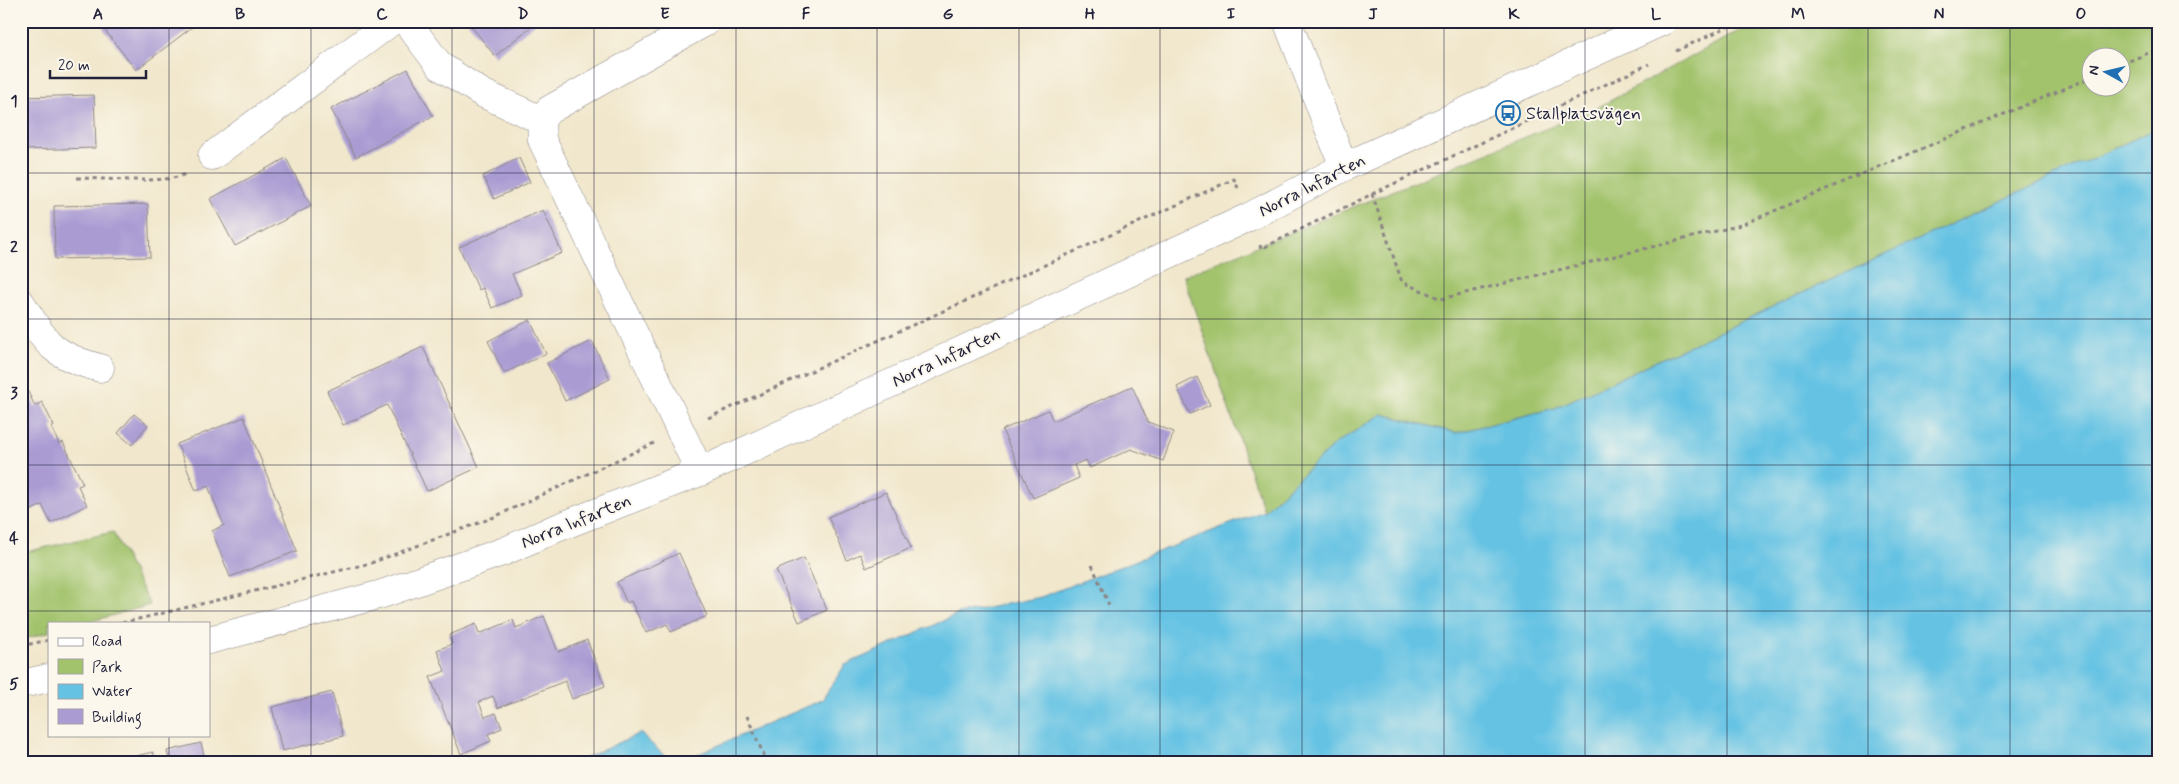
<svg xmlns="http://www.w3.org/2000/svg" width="2179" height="784" viewBox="0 0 2179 784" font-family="Mynerve,sans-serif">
	<rect width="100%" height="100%" fill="#fbf7ec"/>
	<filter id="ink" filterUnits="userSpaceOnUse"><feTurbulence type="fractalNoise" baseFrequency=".02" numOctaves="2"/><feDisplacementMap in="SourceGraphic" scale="10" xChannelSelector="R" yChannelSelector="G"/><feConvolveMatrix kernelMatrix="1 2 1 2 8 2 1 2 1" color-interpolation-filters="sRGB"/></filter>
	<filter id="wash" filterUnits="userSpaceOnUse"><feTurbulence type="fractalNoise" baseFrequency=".0096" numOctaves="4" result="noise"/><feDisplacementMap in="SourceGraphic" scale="20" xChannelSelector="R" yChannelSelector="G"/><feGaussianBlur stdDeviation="1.12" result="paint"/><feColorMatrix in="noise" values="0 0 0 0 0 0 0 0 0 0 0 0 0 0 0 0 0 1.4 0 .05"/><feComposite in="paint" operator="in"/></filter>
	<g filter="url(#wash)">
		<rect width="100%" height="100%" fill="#f1e7cc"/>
		<!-- green -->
		<g fill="#a2c36c" stroke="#627254" fill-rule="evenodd">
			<path d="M1757,21H2158V128L1555,408L1456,433L1382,414L1335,444L1264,511L1183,276L1597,108ZM2092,58H2122V88H2092Z"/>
			<polygon points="113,532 150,605 85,623 49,623 49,632 21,640 21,553"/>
		</g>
		<!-- water -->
		<g fill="#65c2e3" stroke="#44728f">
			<polygon points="2158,128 2158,763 678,763 822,700 845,665 958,614 1041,597 1264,511 1335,444 1382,414 1456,433 1555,408"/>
			<polygon points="640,733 672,763 575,763"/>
		</g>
		<g id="blocks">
			<!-- building -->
			<g fill="#aa9cd3">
				<polygon points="112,21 200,21 136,70 103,28"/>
				<polygon points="467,21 538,21 495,56"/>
				<polygon points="408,69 433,116 356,157 331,109"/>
				<polygon points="94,95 96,148 21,150 21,97"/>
				<polygon points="286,158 311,206 235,246 210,199"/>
				<polygon points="519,158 530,182 494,199 483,176"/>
				<polygon points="148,204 150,257 55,259 54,206"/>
				<polygon points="543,210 562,253 512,274 522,295 492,308 483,288 479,290 459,247"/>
				<polygon points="530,320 546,354 504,373 488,341"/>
				<polygon points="592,341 610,379 565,401 547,363"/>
				<polygon points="423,347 479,467 427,491 387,405 343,425 327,391"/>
				<polygon points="21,364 27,375 21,377"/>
				<polygon points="1197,377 1210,405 1190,414 1177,387"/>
				<polygon points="21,378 35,406 42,402 54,426 51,427 59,444 63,442 83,484 78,486 87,505 51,523 42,505 30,511 21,493 21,488 24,487 21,480 21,464 26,462 21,451"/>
				<polygon points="1132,386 1148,422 1174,432 1163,461 1131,449 1090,468 1086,460 1074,465 1079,478 1033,498 1002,430 1048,410 1053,421"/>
				<polygon points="134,414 148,425 132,445 118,433"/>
				<polygon points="244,417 297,551 230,577 212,531 224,525 208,486 196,491 177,444"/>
				<polygon points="886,492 911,548 866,568 860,554 847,560 828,517"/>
				<polygon points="679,553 707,616 671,632 667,624 646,633 631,601 627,603 617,582"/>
				<polygon points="804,558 827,610 799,622 776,570"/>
				<polygon points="544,616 558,652 587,640 605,686 572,699 565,681 498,708 493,696 479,702 485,717 496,713 502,728 488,734 491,741 461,754 430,677 445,671 437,650 452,644 449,635 476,624 479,634 513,620 516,628"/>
				<polygon points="332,692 343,736 282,751 272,707"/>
				<polygon points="201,743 206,763 170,763 167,751"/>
				<polygon points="153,752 156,763 116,763 115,761"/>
			</g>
		</g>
	</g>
	<g filter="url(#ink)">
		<use href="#blocks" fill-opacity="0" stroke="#8a8484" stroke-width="1"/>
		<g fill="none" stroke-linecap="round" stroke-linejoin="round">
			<defs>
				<g id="minor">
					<polyline points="406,21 440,66 482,93 541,120"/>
					<polyline points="1287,21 1344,167"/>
					<polyline points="212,156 392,21"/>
					<path d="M21,303C47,344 51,355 100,368"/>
					<polyline points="700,472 542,140 541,120 549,110 707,21"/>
					<polyline points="209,640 382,594 505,551 552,530 700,472 1249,217 1344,167 1663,21"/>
					<polyline points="21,684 49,678"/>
				</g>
			</defs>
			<!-- minor casing -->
			<use href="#minor" stroke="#8a8484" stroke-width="29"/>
			<!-- path -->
			<g stroke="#8a8484" stroke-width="3" stroke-dasharray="4 4" stroke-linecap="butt">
				<polyline points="1676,51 1740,21"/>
				<polyline points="2122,64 2158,49"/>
				<path d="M77,178C100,178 170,185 187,173"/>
				<polyline points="1372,194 1402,282 1441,299 1741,225 2092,77"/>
				<polyline points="1260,245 1261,249 1372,194 1649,64"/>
				<polyline points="708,418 1234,179 1238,188"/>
				<polyline points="1092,565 1109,605"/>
				<polyline points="122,623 371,563 492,518 654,443"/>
				<polyline points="21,646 49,640"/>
				<polyline points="747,716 767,763"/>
			</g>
			<!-- minor -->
			<use href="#minor" stroke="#fff" stroke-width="28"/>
		</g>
	</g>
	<!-- grid -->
	<path fill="none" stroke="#22223b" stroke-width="1" stroke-opacity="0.55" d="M169,21V623M311,21V763M452,21V763M594,21V763M736,21V763M877,21V763M1019,21V763M1160,21V763M1302,21V763M1444,21V763M1585,21V763M1727,21V763M1868,21V763M2010,21V763M21,173H2158M21,319H2158M21,465H2158M21,611H2158M169,735V763"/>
	<!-- icons -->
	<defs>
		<symbol id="bus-ring" viewBox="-11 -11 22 22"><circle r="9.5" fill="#fbf7ec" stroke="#1f6fb2" stroke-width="1.5"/><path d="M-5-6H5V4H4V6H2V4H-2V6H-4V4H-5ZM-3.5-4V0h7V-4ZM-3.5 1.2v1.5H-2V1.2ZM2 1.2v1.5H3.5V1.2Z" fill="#1f6fb2"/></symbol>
	</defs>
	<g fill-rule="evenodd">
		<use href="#bus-ring" x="1494" y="99" width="28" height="28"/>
	</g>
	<g text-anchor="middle" stroke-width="4" stroke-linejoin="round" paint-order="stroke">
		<!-- poi labels -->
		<g font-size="18" fill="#22223b" stroke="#fbf7ec" text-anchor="start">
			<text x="1526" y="119">Stallplatsvägen</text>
		</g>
		<!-- street labels -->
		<g font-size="18" fill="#22223b" stroke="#fbf7ec">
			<text transform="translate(1312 185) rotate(-27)" y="6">Norra Infarten</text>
			<text transform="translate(946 357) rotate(-25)" y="6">Norra Infarten</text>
			<text transform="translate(576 521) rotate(-22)" y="6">Norra Infarten</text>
		</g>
	</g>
	<!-- margin -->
	<rect width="2179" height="784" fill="none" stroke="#fbf7ec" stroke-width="55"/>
	<!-- legend -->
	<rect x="48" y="622" width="162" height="115" fill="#fbf7ec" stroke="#a4a2a5"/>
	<rect x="58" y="638" width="25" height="8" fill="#ffffff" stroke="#a4a2a5"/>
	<text x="92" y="646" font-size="15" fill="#22223b">Road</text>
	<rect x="58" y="659" width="25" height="15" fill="#a2c36c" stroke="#a4a2a5"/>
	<text x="92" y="672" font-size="15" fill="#22223b">Park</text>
	<rect x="58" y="684" width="25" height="15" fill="#65c2e3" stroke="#a4a2a5"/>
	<text x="92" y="696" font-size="15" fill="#22223b">Water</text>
	<rect x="58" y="709" width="25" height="15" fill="#aa9cd3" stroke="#a4a2a5"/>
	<text x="92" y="722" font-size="15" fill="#22223b">Building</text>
	<!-- north arrow -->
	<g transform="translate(2106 72) rotate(278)"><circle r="24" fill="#fbf7ec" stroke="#a4a2a5"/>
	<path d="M0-4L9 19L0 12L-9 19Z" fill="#1f6fb2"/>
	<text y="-8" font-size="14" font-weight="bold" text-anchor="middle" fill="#22223b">N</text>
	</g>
	<!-- scale -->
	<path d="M50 70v8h96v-8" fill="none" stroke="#22223b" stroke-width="2.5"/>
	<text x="58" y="70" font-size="15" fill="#22223b" stroke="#fbf7ec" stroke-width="4" paint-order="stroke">20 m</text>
	<rect x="28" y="28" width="2124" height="728" fill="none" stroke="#22223b" stroke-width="2"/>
	<g font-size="16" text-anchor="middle" font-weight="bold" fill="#22223b">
		<text x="98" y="19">A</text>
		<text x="240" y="19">B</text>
		<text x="382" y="19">C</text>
		<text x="523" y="19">D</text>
		<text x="665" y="19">E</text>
		<text x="806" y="19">F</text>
		<text x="948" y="19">G</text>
		<text x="1090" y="19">H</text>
		<text x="1231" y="19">I</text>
		<text x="1373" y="19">J</text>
		<text x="1514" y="19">K</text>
		<text x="1656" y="19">L</text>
		<text x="1798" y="19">M</text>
		<text x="1939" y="19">N</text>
		<text x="2081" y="19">O</text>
		<text x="14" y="106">1</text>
		<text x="14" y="252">2</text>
		<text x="14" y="398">3</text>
		<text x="14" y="543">4</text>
		<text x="14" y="689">5</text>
	</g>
</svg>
